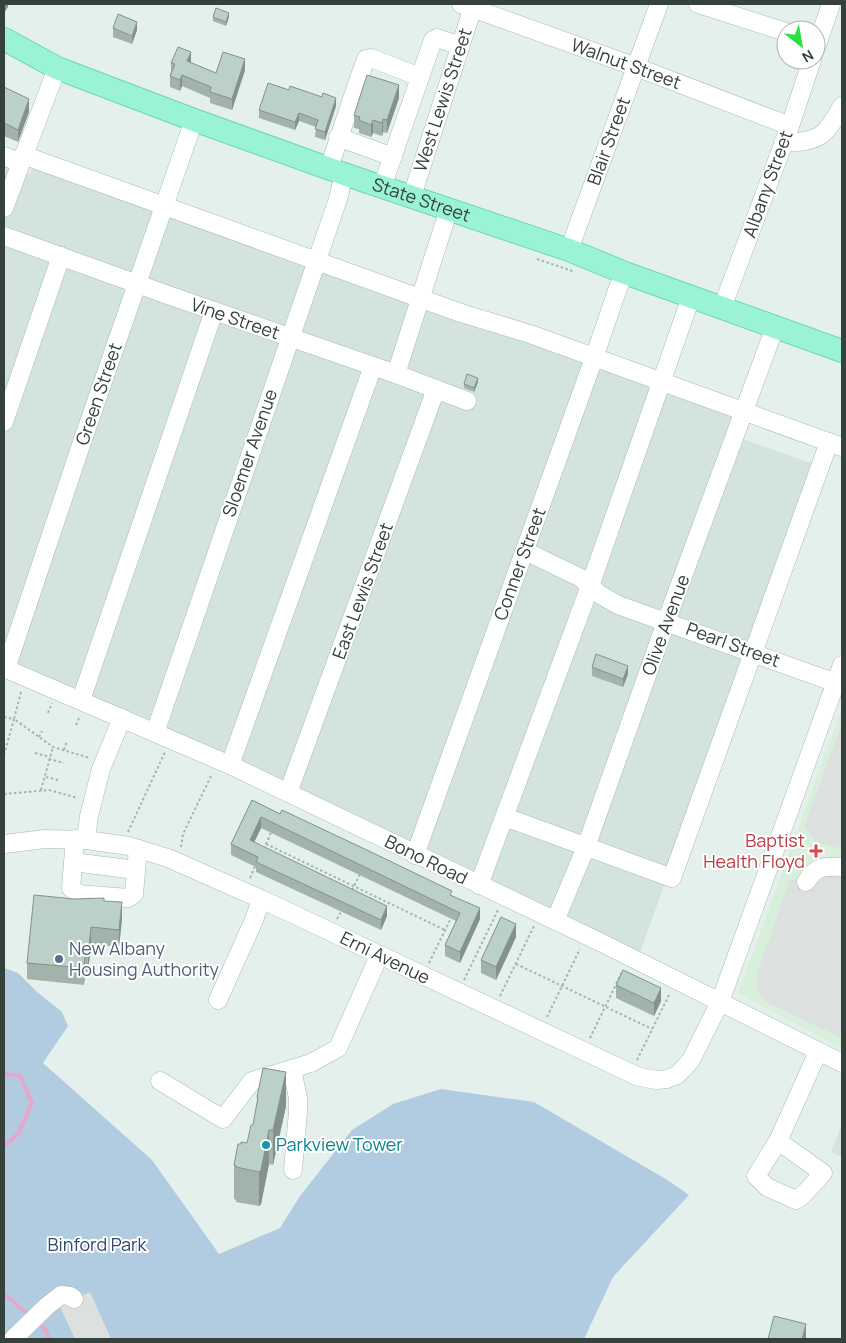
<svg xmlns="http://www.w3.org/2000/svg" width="846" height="1343" viewBox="0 0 846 1343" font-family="Manrope,sans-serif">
	<rect width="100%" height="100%" fill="#e4f0ec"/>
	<!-- residential -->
	<g fill="#d3e3de">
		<polygon points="34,163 734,411 726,433 816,465 639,955 143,717 4,661 4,165 30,174"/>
		<polygon points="842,1124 842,1157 831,1152"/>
	</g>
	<!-- medical -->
	<polygon fill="#d8f0db" points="842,708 842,1049 738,993"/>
	<!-- green -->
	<polygon fill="#b1cce0" points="4,968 18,973 36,991 62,1012 68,1026 43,1063 152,1160 219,1254 280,1228 300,1196 352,1130 393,1104 441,1089 534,1102 669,1181 689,1195 613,1277 584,1339 4,1339"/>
	<!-- parking -->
	<g fill="#dce1df">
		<polygon points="842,723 842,849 816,842 804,827"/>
		<polygon points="842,872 842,1038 767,1003 759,995 757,986 757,974 790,879 814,883 822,873"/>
		<polygon points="90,1292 111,1339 75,1339 61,1309 58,1306"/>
	</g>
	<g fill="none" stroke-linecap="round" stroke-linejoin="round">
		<!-- stream -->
		<g stroke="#e7a6ce" stroke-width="4">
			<polyline points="4,1074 20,1076 32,1103 18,1134 4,1146"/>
			<polyline points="4,1294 29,1315"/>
			<polyline points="36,1321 45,1329 49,1339"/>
		</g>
		<defs>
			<g id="minor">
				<polyline points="461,4 636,67 790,126"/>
				<polyline points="698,4 786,32"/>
				<polyline points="816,48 831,4"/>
				<polyline points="338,137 393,157"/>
				<path d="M783,143C820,141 824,138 842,106"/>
				<polyline points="23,155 461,313 530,334 842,447"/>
				<polyline points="4,156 20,163"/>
				<polyline points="329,168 358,81 366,59 371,58 420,77"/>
				<polyline points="382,187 433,40 437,38 460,46"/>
				<polyline points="412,196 474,4"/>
				<polyline points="4,208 57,68"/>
				<polyline points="4,236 168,295 396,374 467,401"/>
				<polyline points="569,250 659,4"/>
				<polyline points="722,308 790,126 812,60"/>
				<polyline points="396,374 449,209"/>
				<polyline points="4,422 61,256"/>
				<polyline points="525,551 581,578 599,594 618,605 836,683"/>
				<polyline points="4,668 230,765 604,944 842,1063"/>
				<polyline points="6,669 81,445 194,120"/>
				<polyline points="81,700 214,311"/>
				<polyline points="155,733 338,199 344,174"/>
				<polyline points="230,765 373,366"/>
				<polyline points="288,793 436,389"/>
				<polyline points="505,817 672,878 829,442"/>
				<polyline points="75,839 71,888 79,894 128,898 134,894 138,849"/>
				<polyline points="86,840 89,816 101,769 122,718"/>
				<polyline points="4,844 45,839 86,840 129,846 168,858 261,899 639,1077 657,1080 667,1079 677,1075 684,1068 691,1060 720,1002 842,665"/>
				<polyline points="415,855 594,358 618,288 625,273"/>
				<polyline points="73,862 136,870"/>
				<path d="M806,882C816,866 824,866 842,867"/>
				<polyline points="479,885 590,586 691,297"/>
				<polyline points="555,921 586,847 666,622 775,327"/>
				<polyline points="218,1000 254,920 261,899"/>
				<polyline points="292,1069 298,1098 298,1111 293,1170"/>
				<polyline points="160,1081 223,1119 252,1081 311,1063 338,1048 379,956"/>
				<polyline points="778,1141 823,1173 804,1194 796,1200 767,1187 756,1176 778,1141 818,1052"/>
				<polyline points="13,1339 47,1306 61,1295 70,1296 74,1299"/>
			</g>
			<g id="major">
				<path id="s1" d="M4,39L57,68L194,120L344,174L569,250L625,273L842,351"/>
			</g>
		</defs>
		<!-- minor casing -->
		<use href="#minor" stroke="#a8bab3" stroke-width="19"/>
		<!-- major casing -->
		<use href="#major" stroke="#6cd5b3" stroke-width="24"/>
		<!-- path -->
		<g stroke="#9bbaae" stroke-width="2" stroke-dasharray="2.5 2.5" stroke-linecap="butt">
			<polyline points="537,259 575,272"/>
			<polyline points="21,692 14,719 53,747 90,758"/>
			<polyline points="48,713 52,703"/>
			<polyline points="4,717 14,719 4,755"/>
			<polyline points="76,725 80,716"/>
			<polyline points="39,737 42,731"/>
			<polyline points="64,750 67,741"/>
			<polyline points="35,753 50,757"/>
			<polyline points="49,759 64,763"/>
			<polyline points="46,777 58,780"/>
			<polyline points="41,790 53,747"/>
			<polyline points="4,794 49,790 78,798"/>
			<polyline points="128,832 165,752"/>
			<polyline points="266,844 445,930"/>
			<polyline points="181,847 183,834 212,774"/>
			<polyline points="264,849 272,830"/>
			<polyline points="250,878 256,864"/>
			<polyline points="352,890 360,874"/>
			<polyline points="337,919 342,910"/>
			<polyline points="429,963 451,918"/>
			<polyline points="516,964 652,1029"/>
			<polyline points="464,980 498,910"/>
			<polyline points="500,996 534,926"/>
			<polyline points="547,1017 580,949"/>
			<polyline points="590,1038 623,970"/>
			<polyline points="637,1060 670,993"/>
		</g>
		<!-- minor -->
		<use href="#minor" stroke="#fff" stroke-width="18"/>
		<!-- major -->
		<use href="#major" stroke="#9af3d7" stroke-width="22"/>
	</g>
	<!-- wall -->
	<g fill="#a1b3ab">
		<polygon points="213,17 229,17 226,26 213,21"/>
		<polygon points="113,28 137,30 132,44 113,37"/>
		<polygon points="171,63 191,63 216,73 245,70 232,110 210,103 210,98 182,86 180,91 170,87 170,76 171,72"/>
		<polygon points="4,87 29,112 18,142 4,136"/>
		<polygon points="399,98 387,133 383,132 382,136 373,133 371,137 359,133 359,129 354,128 354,115"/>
		<polygon points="336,106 325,140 315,137 316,127 299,121 295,130 259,118 259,110"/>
		<polygon points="478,382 474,392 464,388 464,384"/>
		<polygon points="592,667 628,674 623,687 592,676"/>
		<polygon points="252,800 452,896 480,919 460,963 445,956 445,945 456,921 261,828 254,842 387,916 381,930 256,872 256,867 231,855 231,844"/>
		<polygon points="74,899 104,901 122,919 119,947 91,944 88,972 85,972 84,985 27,979 27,963"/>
		<polygon points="516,937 496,980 481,973 481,960"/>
		<polygon points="616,985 661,1001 654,1016 616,998"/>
		<polygon points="257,1097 286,1106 273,1165 269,1164 261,1204 259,1206 236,1202 236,1200 234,1199 234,1165 241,1144 247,1143 253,1125 257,1106"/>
	</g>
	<!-- shaded-wall -->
	<g fill="#83928b">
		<polygon points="4,4 8,4 8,7 4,13"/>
		<polygon points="229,13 229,17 226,26 226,22"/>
		<polygon points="137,22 137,30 132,44 132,36"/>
		<polygon points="191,52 191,63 187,61"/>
		<polygon points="245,59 245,70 232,110 232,99"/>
		<polygon points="182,75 182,86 180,91 180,80"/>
		<polygon points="399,85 399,98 387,133 387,120"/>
		<polygon points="336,98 336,106 325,140 325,132"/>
		<polygon points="29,99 29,112 18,142 18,130"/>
		<polygon points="299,113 299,121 295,130 295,122"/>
		<polygon points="383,119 383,132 382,136 382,123"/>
		<polygon points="373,120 373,133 371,137 371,125"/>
		<polygon points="478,378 478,382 474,392 474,388"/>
		<polygon points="628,666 628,674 623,687 623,679"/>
		<polygon points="261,817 261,828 250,851 250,840"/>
		<polygon points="122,902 122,919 119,947 119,930"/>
		<polygon points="387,906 387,916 381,930 381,920"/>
		<polygon points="480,908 480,919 460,963 460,952"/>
		<polygon points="516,924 516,937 496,980 496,967"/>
		<polygon points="91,927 91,944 88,972 88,956"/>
		<polygon points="85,955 85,972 84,985 84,968"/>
		<polygon points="661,988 661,1001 654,1016 654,1003"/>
		<polygon points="286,1072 286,1106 273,1165 273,1130"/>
		<polygon points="269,1130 269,1164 261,1204 259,1206 259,1172"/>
		<polygon points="806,1324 806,1339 802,1339"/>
	</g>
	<!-- building -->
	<g fill="#bbd0c7" stroke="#83928b">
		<polygon points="216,8 229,13 226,22 213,17"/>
		<polygon points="118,14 137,22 132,36 113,28"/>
		<polygon points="178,47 191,52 187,61 216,73 223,52 245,59 232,99 210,92 211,87 182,75 180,80 170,76 175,64 171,63"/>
		<polygon points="367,75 399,85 387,120 383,119 382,123 373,120 371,125 359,120 360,117 354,115"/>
		<polygon points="268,83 289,90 290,86 322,97 323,93 336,98 325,132 315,129 318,120 299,113 295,122 259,110"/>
		<polygon points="4,87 29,99 18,130 4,123"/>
		<polygon points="467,374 478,378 474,388 464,384"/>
		<polygon points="596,654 628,666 623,679 592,667"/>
		<polygon points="252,800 280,814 282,810 371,852 452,891 450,895 480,908 460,952 445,945 460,913 261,817 250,840 387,906 381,920 256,862 258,857 231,844"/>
		<polygon points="34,895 74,899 104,898 104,901 122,902 119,930 91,927 88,956 85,955 84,968 27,963"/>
		<polygon points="501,917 516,924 496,967 481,960"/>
		<polygon points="623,970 661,988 654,1003 616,985"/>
		<polygon points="263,1068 286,1072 273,1130 269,1130 261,1170 259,1172 236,1167 236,1166 234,1165 238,1144 241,1144 241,1142 247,1143 251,1125 253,1125 258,1097 257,1097"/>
		<polygon points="774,1316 806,1324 802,1339 768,1339"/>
	</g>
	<!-- markers -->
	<path fill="#e0444e" stroke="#fff" stroke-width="2" d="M813.5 843.5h5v5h5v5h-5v5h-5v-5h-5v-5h5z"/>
	<circle fill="#5c6f8a" stroke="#fff" stroke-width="2" cx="59" cy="959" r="5"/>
	<circle fill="#0f9aa8" stroke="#fff" stroke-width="2" cx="266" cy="1145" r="5"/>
	<g text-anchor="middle" stroke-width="4" stroke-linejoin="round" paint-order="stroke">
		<!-- street labels -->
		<g font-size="18" fill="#35413c" stroke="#fff">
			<text transform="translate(626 64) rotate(20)" y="6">Walnut Street</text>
			<text transform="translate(443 100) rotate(-72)" y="6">West Lewis Street</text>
			<text transform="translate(609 141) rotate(-70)" y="6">Blair Street</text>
			<text transform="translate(768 184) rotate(-70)" y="6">Albany Street</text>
			<text dy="6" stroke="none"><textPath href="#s1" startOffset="448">State Street</textPath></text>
			<text transform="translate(235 319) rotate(19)" y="6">Vine Street</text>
			<text transform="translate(99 394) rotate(-71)" y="6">Green Street</text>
			<text transform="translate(250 453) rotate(-71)" y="6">Sloemer Avenue</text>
			<text transform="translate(520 564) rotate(-70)" y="6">Conner Street</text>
			<text transform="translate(363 591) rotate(-70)" y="6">East Lewis Street</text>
			<text transform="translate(666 625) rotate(-70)" y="6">Olive Avenue</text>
			<text transform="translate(733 645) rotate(20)" y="6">Pearl Street</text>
			<text transform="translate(426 860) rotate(26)" y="6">Bono Road</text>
			<text transform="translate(385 958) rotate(26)" y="6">Erni Avenue</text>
		</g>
		<!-- health labels -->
		<g font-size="18" fill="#be3a42" stroke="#fff" text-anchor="end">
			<text x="805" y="847">Baptist<tspan x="805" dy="21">Health Floyd</tspan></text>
		</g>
		<!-- service labels -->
		<g font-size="18" fill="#4e5e75" stroke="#fff" text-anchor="start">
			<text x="69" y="955">New Albany<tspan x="69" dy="21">Housing Authority</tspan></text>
		</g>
		<!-- culture labels -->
		<g font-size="18" fill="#0d838f" stroke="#fff" text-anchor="start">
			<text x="276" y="1151">Parkview Tower</text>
		</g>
		<!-- park labels -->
		<g font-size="18" fill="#2f486c" stroke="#fff">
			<text x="97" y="1251">Binford Park</text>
		</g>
	</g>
	<!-- border -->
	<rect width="846" height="1343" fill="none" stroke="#35413c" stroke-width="10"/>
	<!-- north arrow -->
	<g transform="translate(801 45) rotate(149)"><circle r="24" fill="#ffffff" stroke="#aeb3b1"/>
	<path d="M0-4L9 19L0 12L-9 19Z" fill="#29e23f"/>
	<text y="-8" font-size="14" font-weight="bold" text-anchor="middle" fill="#35413c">N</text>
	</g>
</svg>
